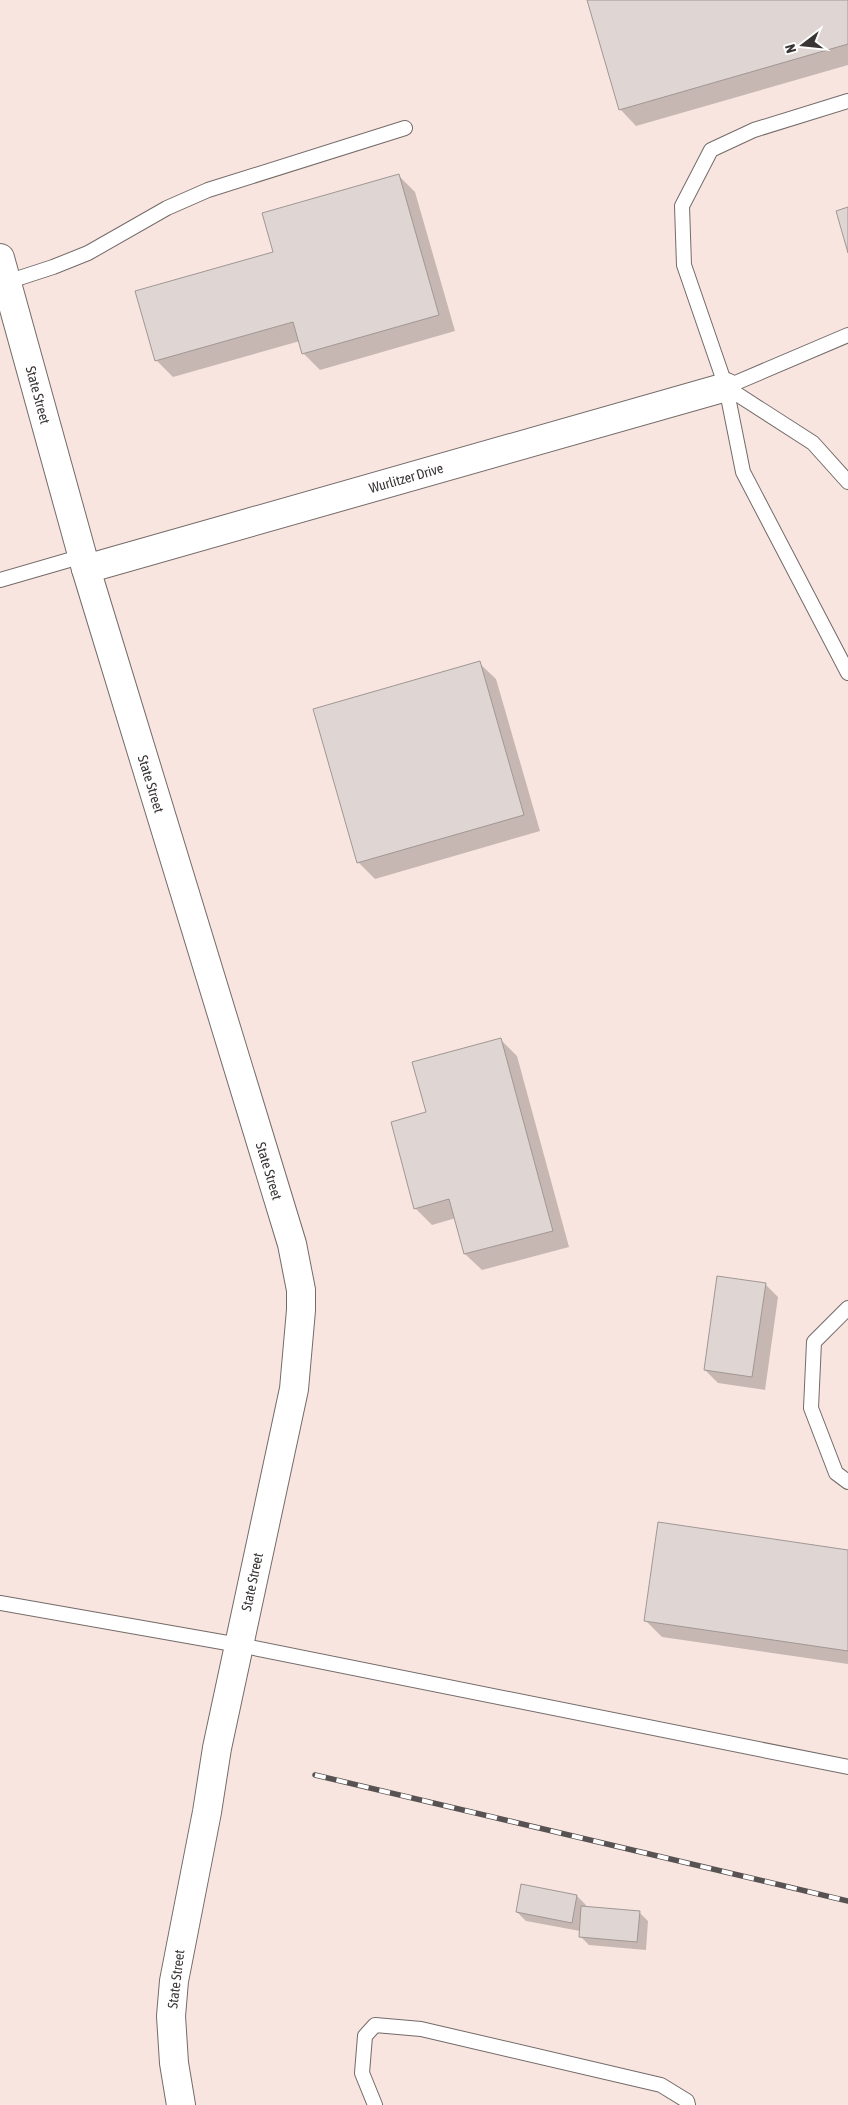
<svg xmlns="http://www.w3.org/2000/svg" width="848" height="2105" viewBox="0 0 848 2105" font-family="'Asap Condensed',sans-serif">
	<rect width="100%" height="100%" fill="#fef3f1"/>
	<!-- built -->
	<rect fill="#f8e5e0" x="0" y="0" width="848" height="2105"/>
	<!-- shadow -->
	<g fill="#0003">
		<polygon points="588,0 848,0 848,65 636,126 620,109"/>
		<polygon points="398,175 415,192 455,331 320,370 303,353 300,341 173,377 156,360 275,253"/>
		<polygon points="479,663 496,679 540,831 375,879 358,862"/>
		<polygon points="501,1040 517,1056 569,1247 482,1270 465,1254 456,1218 432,1225 415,1208 427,1113"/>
		<polygon points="765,1284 778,1297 765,1390 718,1383 705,1370"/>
		<polygon points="848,1551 848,1664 662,1637 645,1620"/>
		<polygon points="577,1896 586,1905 585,1908 639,1912 648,1921 646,1950 589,1945 580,1936 580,1931 526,1921 517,1912"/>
	</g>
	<!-- building -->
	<g fill="#dfd5d2" stroke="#a09794">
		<polygon points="587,0 848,0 848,44 619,110"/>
		<polygon points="399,174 439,315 302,354 293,322 155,361 135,291 273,252 262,213"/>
		<polygon points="848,207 848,253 836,211"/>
		<polygon points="480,661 524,815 357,863 313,709"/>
		<polygon points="501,1038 553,1231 464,1254 449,1199 414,1209 391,1122 426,1112 412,1062"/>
		<polygon points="717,1276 766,1283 752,1377 704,1370"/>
		<polygon points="658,1522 848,1550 848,1651 644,1621"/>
		<polygon points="521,1884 577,1895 572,1923 516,1912"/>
		<polygon points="581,1906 640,1911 637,1942 579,1937"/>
	</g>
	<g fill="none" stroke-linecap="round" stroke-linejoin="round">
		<defs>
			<g id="lane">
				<polyline points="848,101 754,130 711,150 682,206 684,265 726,387 743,472 848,673"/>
				<polyline points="7,282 53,267 88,253 167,208 208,190 405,128"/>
				<polyline points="726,387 813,443 848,482"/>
				<polyline points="726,387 848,335"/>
				<polyline points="0,580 83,556"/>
				<polyline points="848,1308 814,1342 811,1408 836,1473 848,1482"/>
				<polyline points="0,1603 239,1645 848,1767"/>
				<polyline points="375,2105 362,2073 365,2036 375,2025 421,2029 661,2085 687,2101 688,2105"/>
			</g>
			<g id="street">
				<polyline points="0,258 86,569 292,1244 301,1290 301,1310 294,1389 217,1748 207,1812 174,1981 171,2016 174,2063 181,2105"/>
				<polyline points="86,569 726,387"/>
			</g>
		</defs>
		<!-- lane casing -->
		<use href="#lane" stroke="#746b69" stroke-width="16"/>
		<!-- street casing -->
		<use href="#street" stroke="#746b69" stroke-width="30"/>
		<!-- lane -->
		<use href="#lane" stroke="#fff" stroke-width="14"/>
		<!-- street -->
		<use href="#street" stroke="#fff" stroke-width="28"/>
		<defs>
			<polyline id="rail" points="315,1775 848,1901"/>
		</defs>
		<!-- rail casing -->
		<use href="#rail" stroke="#585352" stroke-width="5.5"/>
		<!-- rail -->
		<use href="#rail" stroke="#fff" stroke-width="4" stroke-dasharray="11" stroke-linecap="butt"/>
	</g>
	<g text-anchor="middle" stroke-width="4.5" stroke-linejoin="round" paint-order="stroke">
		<!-- street labels -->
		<g font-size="14" fill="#393534" stroke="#fff">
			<text transform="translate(38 395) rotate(75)" y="5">State Street</text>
			<text transform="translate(406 478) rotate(-16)" y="5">Wurlitzer Drive</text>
			<text transform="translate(151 784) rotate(73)" y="5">State Street</text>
			<text transform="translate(269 1171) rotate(73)" y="5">State Street</text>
			<text transform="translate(252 1582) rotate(-78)" y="5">State Street</text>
			<text transform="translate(176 1979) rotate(-83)" y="5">State Street</text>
		</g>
	</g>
	<!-- north arrow -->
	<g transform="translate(803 45) rotate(254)" stroke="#ffffff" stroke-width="4" paint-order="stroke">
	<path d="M0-4L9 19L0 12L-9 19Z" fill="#393534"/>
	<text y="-8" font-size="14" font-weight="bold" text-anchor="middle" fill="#393534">N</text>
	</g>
</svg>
